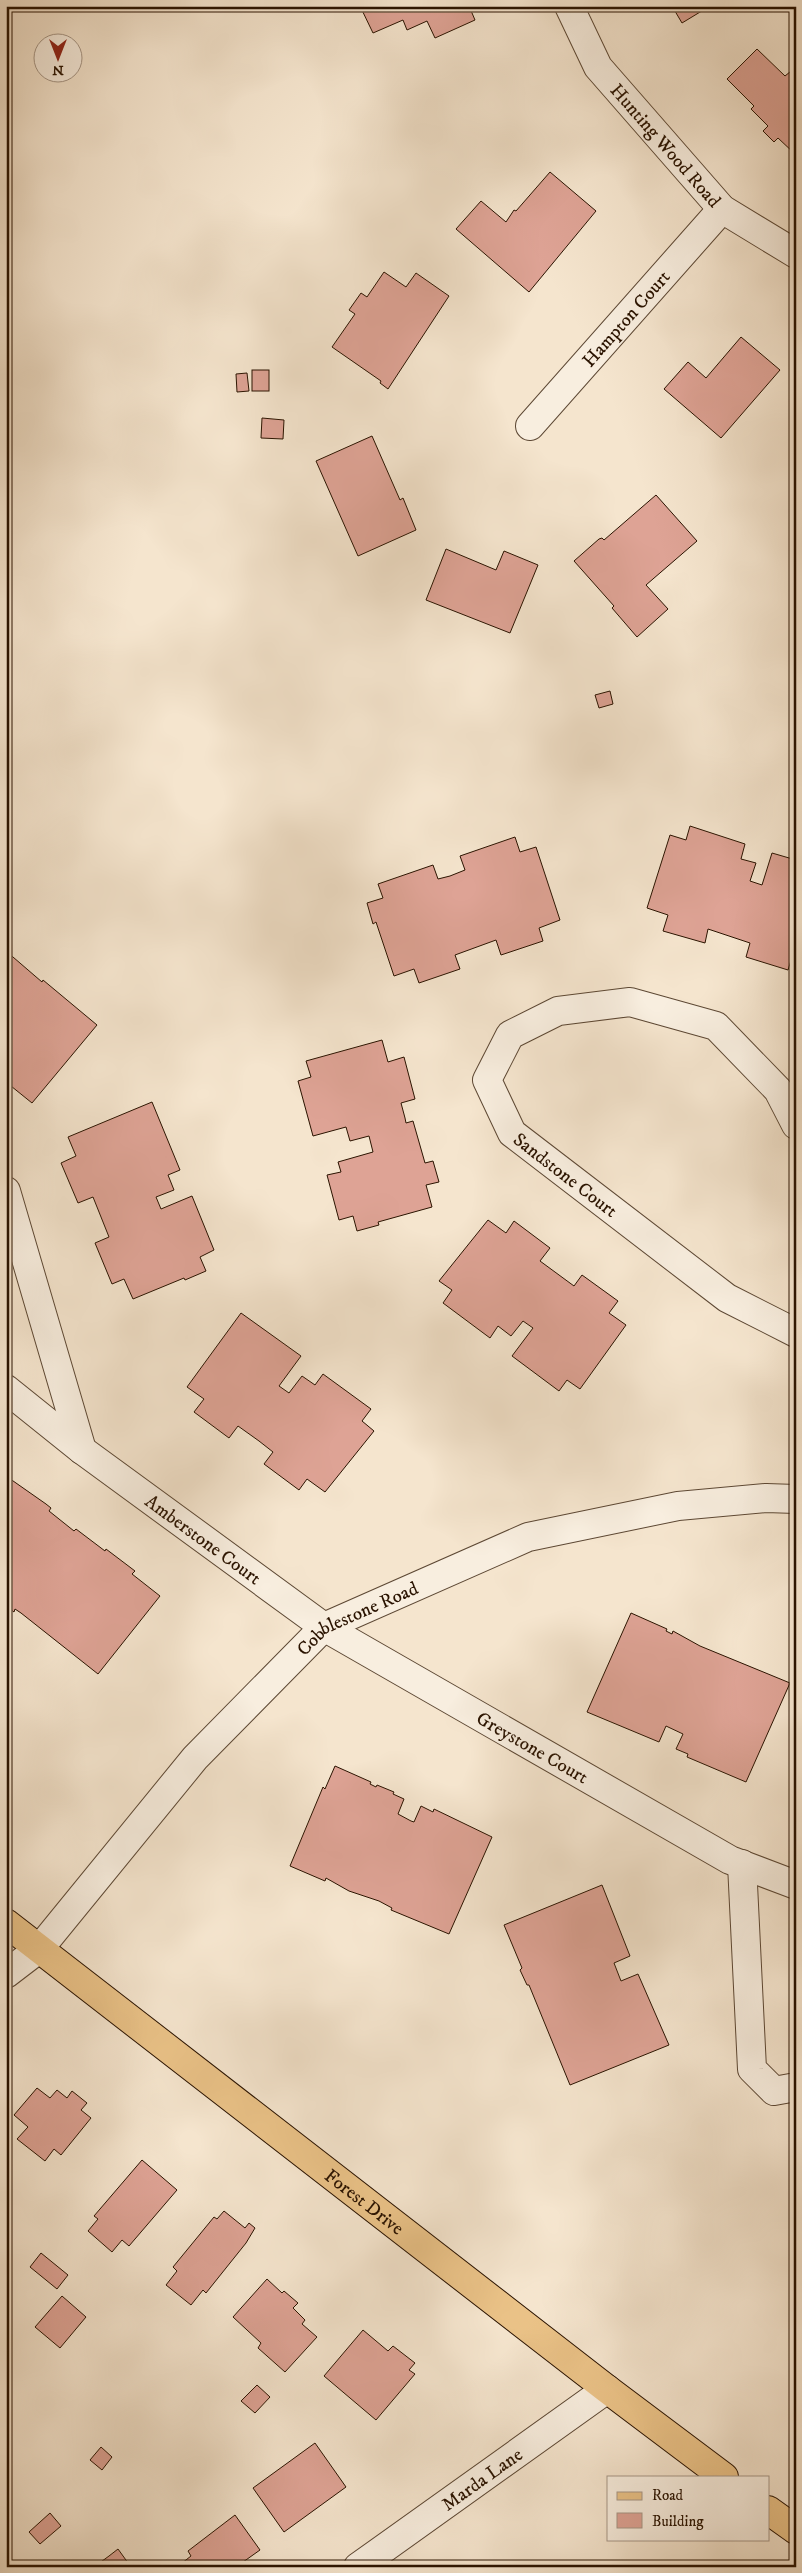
<svg xmlns="http://www.w3.org/2000/svg" width="802" height="2573" viewBox="0 0 802 2573" font-family="'IM FELL DW Pica',serif">
	<rect width="100%" height="100%" fill="#f5e5ce"/>
	<filter id="stains"><feTurbulence type="fractalNoise" baseFrequency=".004" numOctaves="4"/><feColorMatrix values="0 0 0 0 .2 0 0 0 0 .09 0 0 0 0 .02 0 0 0 .5 -.17"/></filter>
	<radialGradient id="worn" r=".72"><stop offset=".6" stop-color="#630" stop-opacity="0"/><stop offset="1" stop-color="#630" stop-opacity=".3"/></radialGradient>
	<!-- building -->
	<g fill="#dea395" stroke="#2a1300">
		<polygon points="360,6 469,6 475,20 435,38 427,21 407,30 403,20 373,33"/>
		<polygon points="672,6 710,6 682,23"/>
		<polygon points="757,49 785,76 796,67 795,154 778,138 774,142 763,131 768,126 751,109 754,106 727,79"/>
		<polygon points="550,172 596,211 529,292 456,229 481,201 506,222 514,210 516,211"/>
		<polygon points="384,272 406,287 416,273 449,296 388,389 380,383 381,381 332,347 355,314 349,310 361,293 367,297"/>
		<polygon points="741,337 780,370 721,438 664,389 688,362 706,378"/>
		<rect x="252" y="370" width="17" height="21"/>
		<polygon points="247,373 249,391 237,392 236,374"/>
		<polygon points="262,418 284,420 283,439 261,438"/>
		<polygon points="372,436 400,500 403,498 416,530 358,556 316,461"/>
		<polygon points="656,495 697,541 646,585 668,609 637,637 612,608 614,606 574,561 599,539 602,538 604,540"/>
		<polygon points="446,549 496,570 504,551 538,565 510,633 426,600"/>
		<polygon points="610,691 613,704 599,708 595,695"/>
		<polygon points="690,826 745,844 741,859 756,863 750,881 762,885 772,853 796,860 796,958 792,957 788,970 746,957 750,943 708,929 705,943 663,931 668,915 647,908 670,835 686,840"/>
		<polygon points="515,837 520,852 536,847 560,920 539,928 543,941 501,955 496,940 455,955 460,969 419,983 414,969 394,976 376,922 373,924 367,903 383,898 378,884 433,865 438,879 450,876 465,870 460,856"/>
		<polygon points="6,951 42,982 43,980 97,1025 32,1103 6,1082"/>
		<polygon points="382,1040 388,1062 404,1057 415,1099 401,1103 405,1118 406,1123 413,1121 425,1163 433,1161 439,1182 426,1185 432,1207 378,1222 379,1225 357,1231 353,1216 339,1220 327,1175 341,1172 338,1162 373,1152 369,1136 350,1141 346,1127 313,1136 298,1081 311,1077 306,1061"/>
		<polygon points="152,1102 180,1170 168,1175 174,1190 156,1197 161,1209 192,1196 214,1250 200,1257 206,1271 185,1280 184,1278 133,1299 124,1279 112,1284 95,1243 109,1237 93,1197 78,1203 61,1163 76,1156 68,1137"/>
		<polygon points="488,1220 506,1233 514,1221 550,1248 540,1261 574,1286 582,1275 618,1301 609,1313 626,1325 580,1389 567,1380 559,1391 512,1356 533,1328 523,1321 511,1336 498,1326 490,1338 443,1303 452,1290 439,1281"/>
		<polygon points="241,1313 301,1356 279,1386 289,1393 302,1376 315,1385 323,1374 371,1409 362,1421 374,1431 325,1492 307,1479 299,1490 264,1464 273,1452 259,1441 238,1426 229,1438 194,1412 204,1399 187,1387"/>
		<polygon points="6,1476 46,1504 51,1508 49,1511 74,1531 76,1529 105,1551 106,1549 135,1571 132,1574 160,1596 98,1674 21,1613 15,1609 14,1612 6,1606"/>
		<polygon points="631,1613 667,1629 666,1631 672,1634 673,1631 700,1646 790,1683 746,1782 687,1757 688,1754 676,1749 683,1734 666,1726 659,1742 587,1712"/>
		<polygon points="335,1766 371,1782 370,1784 376,1787 377,1785 394,1792 393,1794 404,1799 398,1814 411,1821 414,1822 421,1806 433,1812 434,1809 492,1837 449,1934 391,1910 392,1908 379,1901 349,1891 326,1878 325,1881 290,1866 323,1787 325,1789"/>
		<polygon points="602,1885 630,1956 614,1963 621,1981 638,1974 669,2045 570,2085 529,1985 527,1985 520,1970 522,1968 504,1925"/>
		<polygon points="37,2088 50,2098 57,2090 67,2098 72,2091 87,2103 81,2110 91,2118 61,2155 54,2149 45,2161 17,2139 28,2127 14,2115"/>
		<polygon points="142,2160 177,2190 129,2246 122,2240 112,2252 88,2231 98,2219 94,2216"/>
		<polygon points="224,2211 245,2228 249,2223 255,2228 246,2243 206,2293 203,2290 191,2305 166,2285 177,2271 173,2267 214,2217 217,2219"/>
		<polygon points="41,2253 68,2275 57,2289 30,2267"/>
		<polygon points="267,2279 282,2293 284,2291 298,2303 293,2308 305,2320 302,2324 317,2337 285,2372 258,2348 261,2343 233,2317"/>
		<polygon points="62,2296 86,2317 60,2348 35,2327"/>
		<polygon points="363,2330 388,2351 393,2346 415,2363 409,2370 415,2374 376,2420 324,2376"/>
		<polygon points="257,2385 270,2397 255,2413 241,2401"/>
		<polygon points="315,2443 346,2487 284,2532 253,2488"/>
		<polygon points="101,2447 112,2457 102,2470 90,2460"/>
		<polygon points="50,2513 61,2526 40,2544 29,2532"/>
		<polygon points="235,2515 260,2550 236,2567 177,2567 191,2556 188,2551"/>
		<polygon points="118,2549 131,2567 94,2567 109,2556"/>
	</g>
	<g fill="none" stroke-linecap="round" stroke-linejoin="round">
		<defs>
			<g id="minor">
				<path id="s1" d="M569,6L598,67L722,209L796,254"/>
				<path id="s2" d="M530,426L722,209"/>
				<path id="s3" d="M796,1125L778,1090L716,1026L630,1002L558,1011L510,1035L487,1080L512,1133L727,1298L796,1333"/>
				<polyline points="6,1191 82,1450"/>
				<path id="s4" d="M6,1389L82,1450L324,1627L730,1860L796,1885"/>
				<polyline points="742,1864 752,2069 774,2091 796,2087"/>
				<path id="s5" d="M6,1974L40,1948L195,1758L324,1627L528,1537L678,1506L766,1498L796,1499"/>
				<path id="s6" d="M358,2567L607,2389"/>
			</g>
			<g id="major">
				<path id="s7" d="M6,1923L607,2389L724,2477"/>
				<polyline points="768,2510 796,2530"/>
			</g>
		</defs>
		<!-- minor casing -->
		<use href="#minor" stroke="#5d4834" stroke-width="30"/>
		<!-- major casing -->
		<use href="#major" stroke="#2a1300" stroke-width="30"/>
		<!-- minor -->
		<use href="#minor" stroke="#f8eedf" stroke-width="28"/>
		<!-- major -->
		<use href="#major" stroke="#eac287" stroke-width="28"/>
	</g>
	<g text-anchor="middle" stroke-width="4" stroke-linejoin="round" paint-order="stroke">
		<!-- street labels -->
		<g font-size="19" fill="#2a1300" stroke="#f8eedf">
			<text dy="7" stroke="none"><textPath href="#s1" startOffset="171">Hunting Wood Road</textPath></text>
			<text dy="7" stroke="none"><textPath href="#s2" startOffset="144">Hampton Court</textPath></text>
			<text dy="7" stroke="none"><textPath href="#s3" startOffset="521">Sandstone Court</textPath></text>
			<text dy="7" stroke="none"><textPath href="#s4" startOffset="248">Amberstone Court</textPath></text>
			<text dy="7" stroke="none"><textPath href="#s5" startOffset="505">Cobblestone Road</textPath></text>
			<text dy="7" stroke="none"><textPath href="#s4" startOffset="638">Greystone Court</textPath></text>
			<text dy="7" stroke="none"><textPath href="#s7" startOffset="454">Forest Drive</textPath></text>
			<text dy="7" stroke="none"><textPath href="#s6" startOffset="152">Marda Lane</textPath></text>
		</g>
	</g>
	<!-- margin -->
	<rect width="802" height="2573" fill="none" stroke="#f5e5ce" stroke-width="25"/>
	<rect x="8" y="8" width="787" height="2558" fill="none" stroke="#2a1300" stroke-width="2.5"/>
	<rect x="12" y="12" width="777" height="2548" fill="none" stroke="#2a1300"/>
	<!-- legend -->
	<rect x="607" y="2476" width="162" height="65" fill="#f8eedf" stroke="#a69686"/>
	<rect x="617" y="2492" width="25" height="8" fill="#eac287" stroke="#a69686"/>
	<text x="652" y="2500" font-size="15" fill="#2a1300">Road</text>
	<rect x="617" y="2513" width="25" height="15" fill="#dea395" stroke="#a69686"/>
	<text x="652" y="2526" font-size="15" fill="#2a1300">Building</text>
	<!-- north arrow -->
	<g transform="translate(58 58) rotate(180)"><circle r="24" fill="#f8eedf" stroke="#a69686"/>
	<path d="M0-4L9 19L0 12L-9 19Z" fill="#8f2418"/>
	<text y="-8" font-size="14" font-weight="bold" text-anchor="middle" fill="#2a1300">N</text>
	</g>
	<rect width="100%" height="100%" filter="url(#stains)"/>
	<rect width="100%" height="100%" fill="url(#worn)"/>
</svg>
